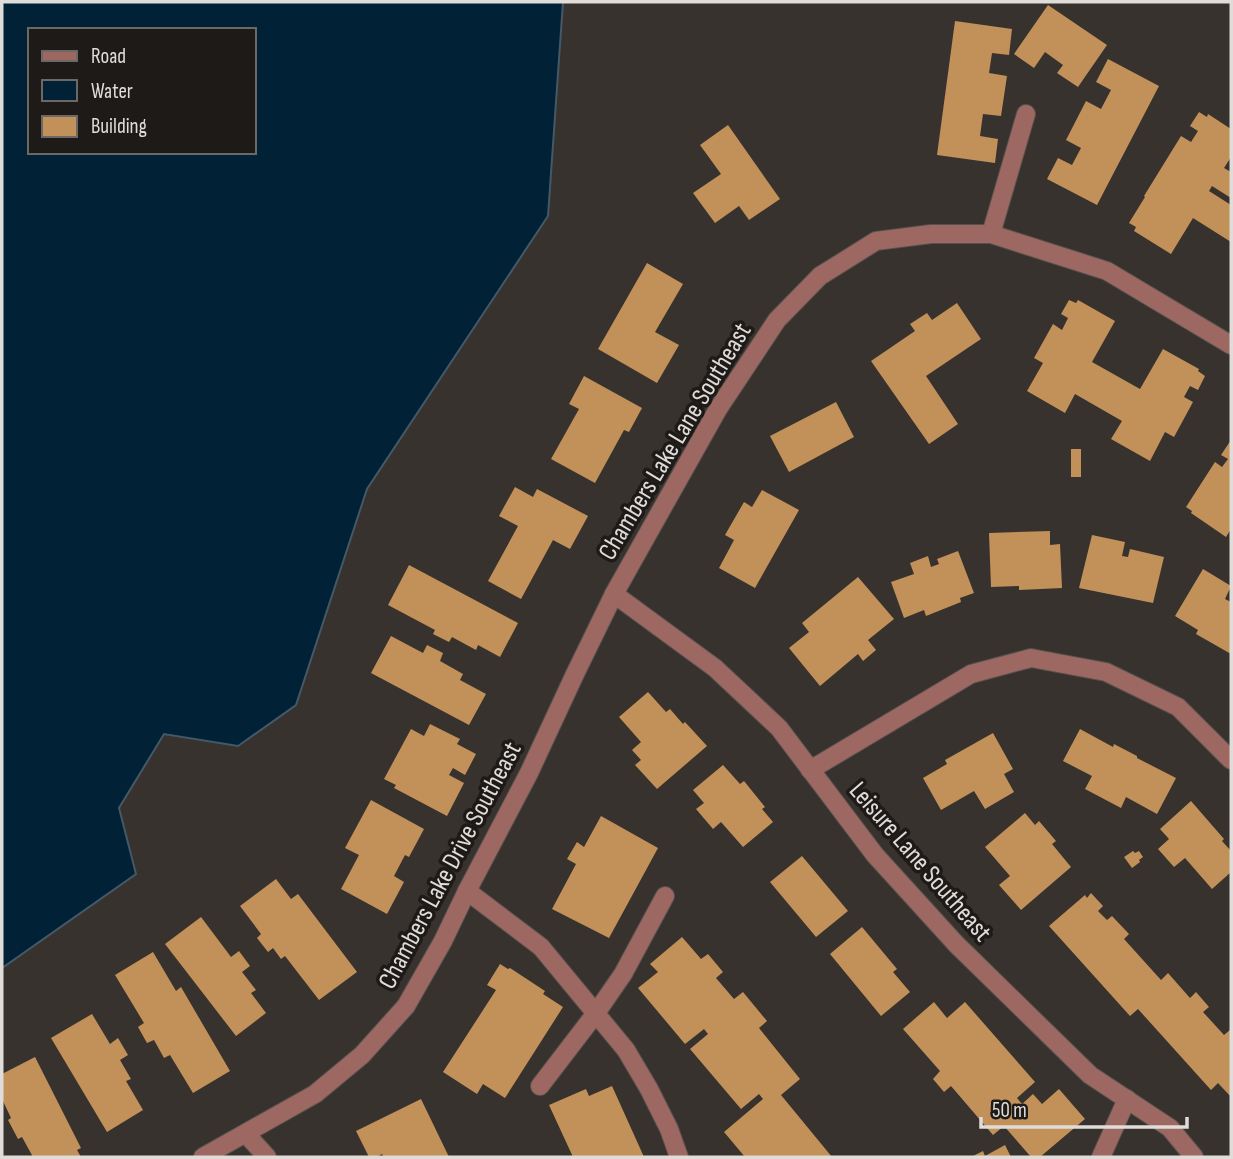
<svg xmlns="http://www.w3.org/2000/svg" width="1233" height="1159" viewBox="0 0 1233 1159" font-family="'Sofia Sans Condensed',sans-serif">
	<rect width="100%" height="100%" fill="#38322e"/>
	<!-- water -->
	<path fill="#012137" stroke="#445968" stroke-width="2" fill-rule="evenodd" d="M2,2H563L548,216L367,489L296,705L238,746L164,734L119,808L136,874L2,968ZM30,30H254V152H30Z"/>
	<!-- building -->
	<g fill="#c29159">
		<polygon points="1048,5 1107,45 1078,87 1057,73 1063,65 1045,52 1034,68 1014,54"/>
		<polygon points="955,21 1012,29 1009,55 992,53 989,73 1007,76 1001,116 983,114 980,136 998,139 995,163 937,155"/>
		<polygon points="1108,59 1159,86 1097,205 1047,179 1058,158 1072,165 1081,148 1066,140 1086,101 1101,109 1111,90 1096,82"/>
		<polygon points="1199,112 1207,117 1208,114 1231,129 1231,157 1224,168 1231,172 1231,198 1212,186 1209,191 1231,205 1231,242 1193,218 1171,254 1134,231 1136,227 1129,223 1145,197 1144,196 1181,136 1191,142 1198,131 1190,126"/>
		<polygon points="728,125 780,199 749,220 739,206 715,223 693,193 721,174 700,145"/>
		<polygon points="647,263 683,284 655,332 679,345 657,383 598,349"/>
		<polygon points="1069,300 1076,303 1078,300 1115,321 1092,362 1140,389 1163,349 1199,369 1198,371 1205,376 1198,390 1190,386 1184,397 1193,402 1174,437 1165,432 1150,461 1111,439 1122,421 1075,394 1065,413 1027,391 1043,363 1034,358 1053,324 1062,330 1068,318 1061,314"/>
		<polygon points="957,303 981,339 926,376 958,424 929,444 871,361 915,331 910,324 927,313 932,320"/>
		<polygon points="584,376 642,408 629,432 624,430 595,483 551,459 579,409 569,404"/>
		<polygon points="836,402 854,437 789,472 770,436"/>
		<polygon points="1231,440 1231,529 1226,537 1191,513 1192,511 1186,507 1215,462 1222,467 1228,459 1221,455"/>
		<rect x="1071" y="449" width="10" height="28"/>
		<polygon points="515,487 533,497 537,489 588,516 570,549 553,540 521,599 488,581 518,526 499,516"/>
		<polygon points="762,490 799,510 755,588 719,568 734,540 725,535 744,502 752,507"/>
		<polygon points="1050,531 1050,545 1060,544 1062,588 1019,590 1019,586 991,587 989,533"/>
		<polygon points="1092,535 1125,542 1122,556 1128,557 1130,549 1164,557 1153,603 1079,588"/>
		<polygon points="958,551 974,593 960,598 961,602 926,616 924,610 904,618 891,582 914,574 910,563 928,556 931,567 939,564 937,559"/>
		<polygon points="409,565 518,623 500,657 478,645 476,650 452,637 449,642 433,634 435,630 388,605"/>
		<polygon points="1203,569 1231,586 1225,599 1231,602 1231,654 1196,634 1198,630 1175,616"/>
		<polygon points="858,577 894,619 868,640 876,650 863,661 858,654 820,686 789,648 809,632 802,623"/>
		<polygon points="391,636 423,653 427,645 443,653 440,661 463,674 460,680 486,694 469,725 371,673"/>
		<polygon points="648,692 666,712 670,709 683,724 685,722 707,746 657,789 635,765 641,760 632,750 641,742 619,717"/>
		<polygon points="430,724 460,739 457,744 476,754 465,775 453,768 449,775 464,783 447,816 394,788 396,785 384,779 411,729 424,736"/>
		<polygon points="1080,729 1113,747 1114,744 1137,756 1137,758 1176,778 1157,814 1126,797 1121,808 1085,789 1092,776 1063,761"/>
		<polygon points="993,733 1013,769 1004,774 1014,792 985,809 974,791 941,810 923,778 947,764 945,760"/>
		<polygon points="723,765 740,784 744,781 765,807 762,809 773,822 743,847 721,822 713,829 696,809 704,803 693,790"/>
		<polygon points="371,800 424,829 409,857 405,855 394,876 404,882 387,914 341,889 359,855 345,848"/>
		<polygon points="1191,801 1224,839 1222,841 1231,851 1231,872 1212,889 1185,858 1174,867 1158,849 1169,839 1160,829"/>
		<polygon points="1025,813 1035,825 1039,821 1056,841 1052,844 1071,867 1021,910 999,885 1010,876 985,847"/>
		<polygon points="601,816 658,848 609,938 552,909 576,864 567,859 577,842 584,847"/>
		<polygon points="1133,851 1135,853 1139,851 1143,857 1139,860 1140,862 1132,868 1124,857"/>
		<polygon points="802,856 848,911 816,937 770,882"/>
		<polygon points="276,879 291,899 298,894 357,972 319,1000 285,956 281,959 273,948 268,952 257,938 261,934 240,906"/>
		<polygon points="1091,893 1103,906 1098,911 1107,920 1112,916 1129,934 1124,939 1161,980 1168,973 1190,998 1196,992 1209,1007 1203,1012 1224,1035 1230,1030 1231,1032 1231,1097 1218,1083 1211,1090 1138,1009 1130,1016 1049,926 1085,895 1087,898"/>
		<polygon points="201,917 231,957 239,951 250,966 242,972 256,990 251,993 266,1013 236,1036 165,944"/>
		<polygon points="862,927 897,969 893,972 910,992 881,1016 830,954"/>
		<polygon points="682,937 701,959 708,954 723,972 716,978 734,999 743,992 767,1021 759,1028 800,1079 781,1095 832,1157 745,1157 724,1132 763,1099 759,1094 741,1109 690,1049 708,1034 704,1029 685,1044 638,988 658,972 650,964"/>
		<polygon points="153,952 176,991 181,987 230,1071 193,1093 170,1055 164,1058 154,1040 147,1043 138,1027 144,1023 115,975"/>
		<polygon points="500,964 508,969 510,968 545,991 543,994 563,1007 505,1098 483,1084 477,1094 443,1072 496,990 487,985"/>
		<polygon points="934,1002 947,1018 965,1002 1035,1082 1017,1098 1022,1104 1033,1094 1042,1104 1059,1089 1085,1119 1040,1157 1031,1157 1004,1126 993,1135 951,1086 944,1092 933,1079 940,1071 903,1029"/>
		<polygon points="92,1014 110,1044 118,1038 128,1055 120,1060 131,1079 126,1081 143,1110 107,1132 51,1038"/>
		<polygon points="35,1057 81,1148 77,1150 81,1157 33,1157 22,1137 18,1139 8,1120 11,1118 2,1099 2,1074"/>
		<polygon points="612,1086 644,1157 573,1157 549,1105 586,1089 589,1096"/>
		<polygon points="421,1099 449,1157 384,1157 382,1154 376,1157 369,1157 356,1131"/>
		<polygon points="1005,1145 1011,1157 971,1157 983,1151 985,1156"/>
	</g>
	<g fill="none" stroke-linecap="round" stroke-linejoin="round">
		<defs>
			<g id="minor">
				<polyline points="991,234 1026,114"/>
				<polyline points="614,594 715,668 779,728 875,855 956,944 1090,1075 1170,1128 1194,1157"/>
				<polyline points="810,770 971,674 1031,658 1106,672 1178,707 1231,760"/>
				<polyline points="467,891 541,947 626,1050 649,1089 669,1129 679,1157"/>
				<polyline points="540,1086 596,1013 623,974 665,896"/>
				<polyline points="246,1134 267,1157"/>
				<polyline points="203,1157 315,1094 362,1055 406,1006 443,941 467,891 529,773 575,674 614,594 718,409 777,320 820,276 876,241 931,234 991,234 1107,271 1231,345"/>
				<polyline points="1101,1157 1127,1099"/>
			</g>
		</defs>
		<!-- minor casing -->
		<use href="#minor" stroke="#56514d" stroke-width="20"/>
		<!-- minor -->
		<use href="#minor" stroke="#9d6862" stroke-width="18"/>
	</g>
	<g text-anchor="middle" stroke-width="7" stroke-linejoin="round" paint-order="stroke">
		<!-- street labels -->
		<g font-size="26" fill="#e0dcd9" stroke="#1d1a18">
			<text transform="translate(674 441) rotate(-59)" y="9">Chambers Lake Lane Southeast</text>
			<text transform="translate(921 861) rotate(49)" y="9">Leisure Lane Southeast</text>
			<text transform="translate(449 865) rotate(-62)" y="9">Chambers Lake Drive Southeast</text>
		</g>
	</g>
	<!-- border -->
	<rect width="1233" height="1159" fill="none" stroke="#e0dcd9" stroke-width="7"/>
	<!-- legend -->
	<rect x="28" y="28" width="228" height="126" fill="#1d1a18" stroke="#6b6865" stroke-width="2"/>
	<rect x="42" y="51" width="35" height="10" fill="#9d6862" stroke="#6b6865" stroke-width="2"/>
	<text x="91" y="63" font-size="21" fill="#e0dcd9">Road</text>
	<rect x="42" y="80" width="35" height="21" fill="#012137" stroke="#6b6865" stroke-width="2"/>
	<text x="91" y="98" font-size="21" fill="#e0dcd9">Water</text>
	<rect x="42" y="116" width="35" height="21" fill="#c29159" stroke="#6b6865" stroke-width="2"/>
	<text x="91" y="133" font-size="21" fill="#e0dcd9">Building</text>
	<!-- scale -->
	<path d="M981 1117v10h206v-10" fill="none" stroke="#e0dcd9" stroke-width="3.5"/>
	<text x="992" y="1117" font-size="21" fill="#e0dcd9" stroke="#1d1a18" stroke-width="5" paint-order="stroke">50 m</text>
</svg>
